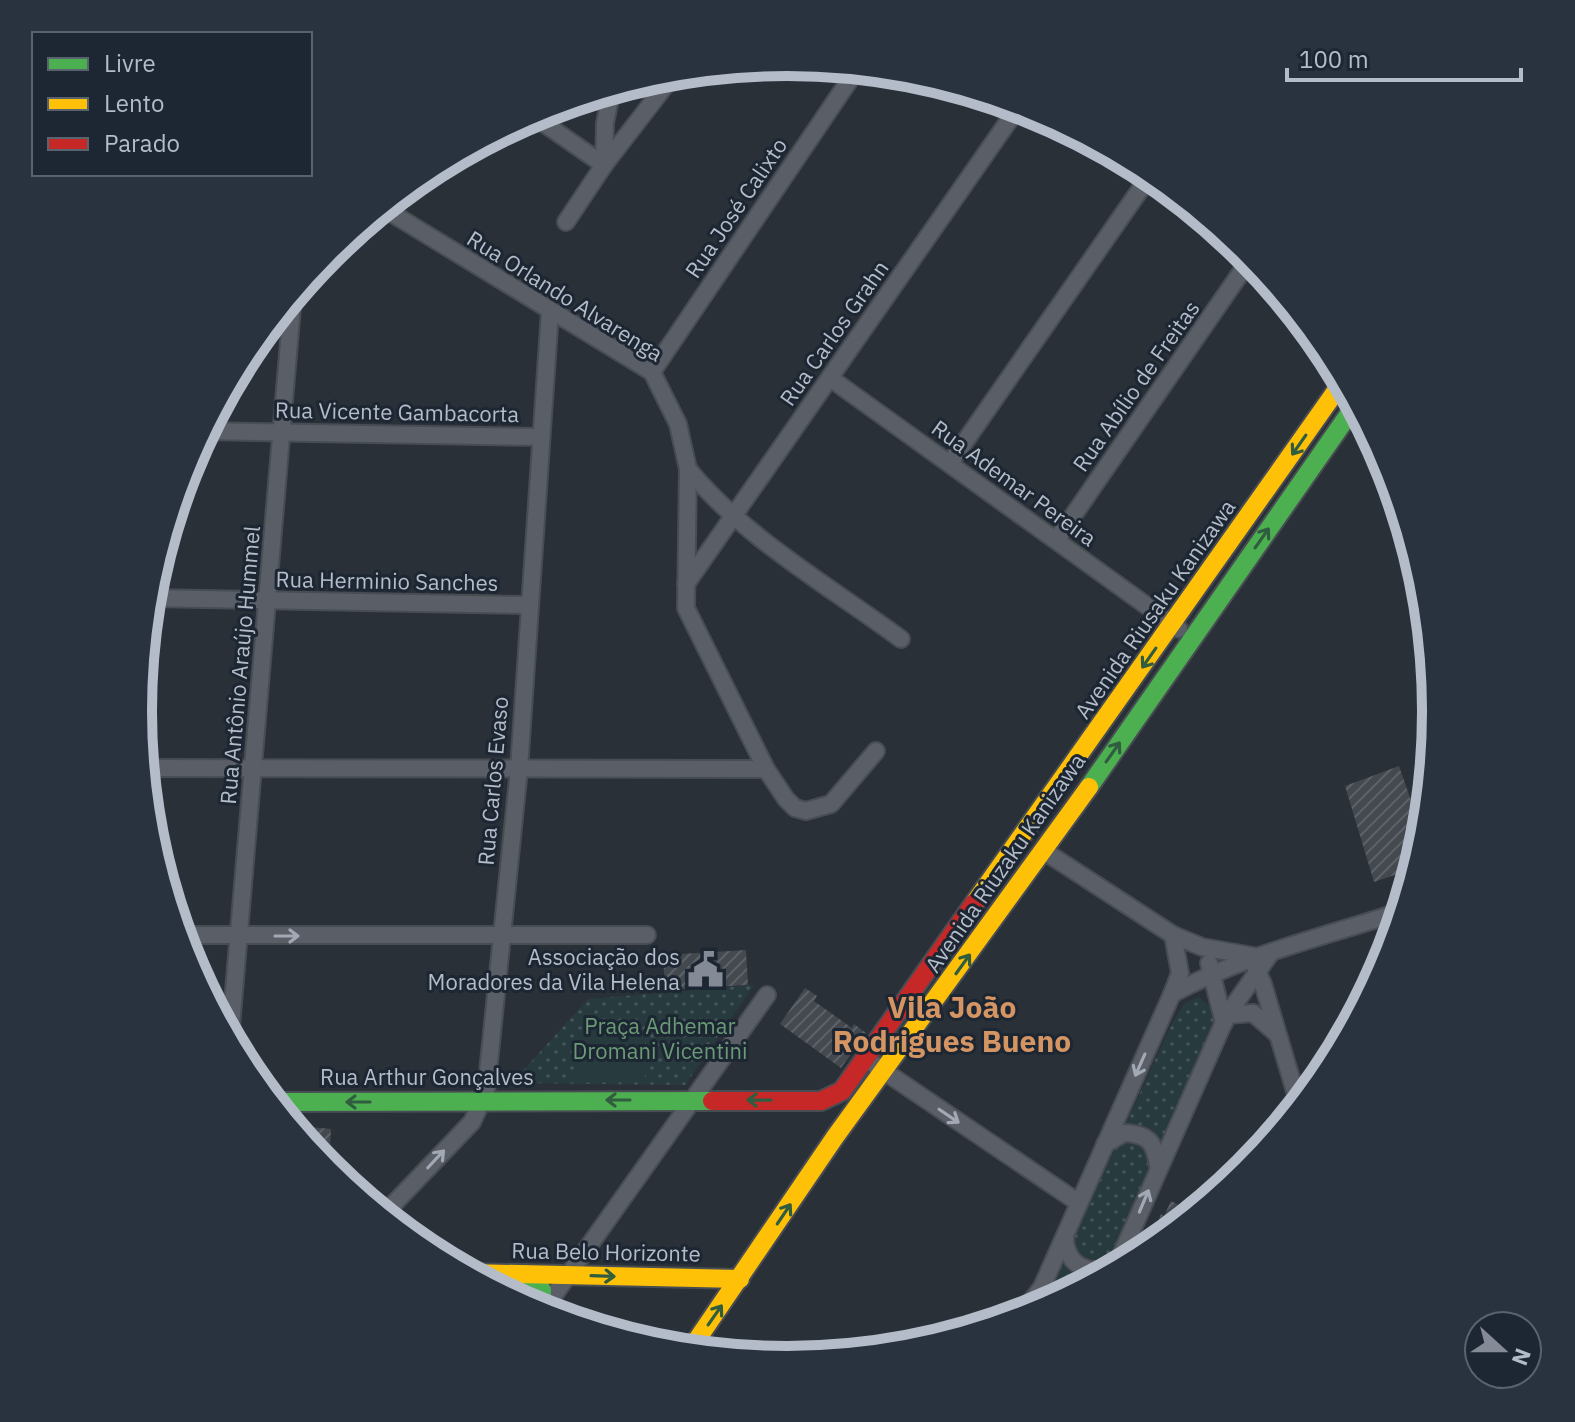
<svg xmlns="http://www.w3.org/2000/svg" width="1575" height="1422" viewBox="0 0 1575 1422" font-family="'IBM Plex Sans',sans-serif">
	<defs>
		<pattern id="grass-dots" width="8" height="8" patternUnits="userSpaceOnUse" patternTransform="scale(2)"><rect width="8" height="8" fill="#273a3e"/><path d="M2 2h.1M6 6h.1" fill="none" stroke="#445559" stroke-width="1.8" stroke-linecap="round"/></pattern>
		<pattern id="building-hatch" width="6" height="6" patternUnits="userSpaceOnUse" patternTransform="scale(2)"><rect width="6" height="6" fill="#444950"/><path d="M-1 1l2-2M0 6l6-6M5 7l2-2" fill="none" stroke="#5d6168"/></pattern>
	</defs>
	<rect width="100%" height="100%" fill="#2a3038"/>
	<!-- grass -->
	<g fill="url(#grass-dots)">
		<polygon points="754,985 685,1085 512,1083 588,999"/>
		<polygon points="1199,997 1215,1011 1214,1030 1101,1276 1055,1300 1055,1286 1065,1257 1173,1021 1186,1002"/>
	</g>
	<!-- garden -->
	<polygon fill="#273a3e" points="645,1035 645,1079 574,1079 574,1036"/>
	<!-- building -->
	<g fill="url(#building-hatch)">
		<polygon points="1399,766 1424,838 1415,868 1374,882 1345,786"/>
		<polygon points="746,950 748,985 665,990 663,955"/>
		<polygon points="805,988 817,996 814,1001 852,1028 854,1024 866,1033 841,1068 780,1024"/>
		<polygon points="310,1127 331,1129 329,1170 309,1146"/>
		<polygon points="1171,1201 1194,1213 1146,1252 1161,1214 1164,1216"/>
	</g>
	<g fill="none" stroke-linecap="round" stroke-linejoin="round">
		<defs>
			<g id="street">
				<polyline points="532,115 604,165"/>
				<polyline points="604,165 605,123 612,89"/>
				<polyline points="383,208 652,372 678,424 688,469 686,608 766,769 786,799 795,808 806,811 831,804 876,751"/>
				<polyline points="566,222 604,165 675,73"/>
				<polyline points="652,372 857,69"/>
				<polyline points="830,378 1179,629"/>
				<polyline points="205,431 540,437"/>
				<polyline points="950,463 1151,174"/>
				<path d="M688,469C745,538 829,586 901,639"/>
				<polyline points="1057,539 1251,258"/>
				<polyline points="686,584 1019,106"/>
				<polyline points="150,598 528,605"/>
				<polyline points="144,768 766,769"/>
				<polyline points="1044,851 1173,935 1202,947 1253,956"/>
				<polyline points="181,935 647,935"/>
				<polyline points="1253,962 1263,984 1299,1105"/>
				<polyline points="1209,963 1224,1023"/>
				<path d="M1172,994C1243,955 1324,937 1402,911"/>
				<polyline points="1227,1015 1253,1013 1277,1034"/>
				<polyline points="230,1038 293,295"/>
				<polyline points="875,1065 1079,1203"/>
				<path d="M1105,1144L1124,1133C1149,1134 1155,1143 1158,1166"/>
				<polyline points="383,1215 472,1122 486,1092 519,769 550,312"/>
				<path d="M1065,1238C1066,1267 1094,1279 1117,1263"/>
				<polyline points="1115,1269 1227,1015 1270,954"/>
				<polyline points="542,1312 767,995"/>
				<polyline points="1020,1316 1042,1287 1172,994 1180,973 1173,935"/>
			</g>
			<g id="fast">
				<polyline points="1089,787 1356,404"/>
				<polyline points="273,1102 712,1101"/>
				<polyline points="526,1274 542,1290 541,1311"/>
			</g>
			<g id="slow">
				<polyline points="975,902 1343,381"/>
				<polyline points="469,1273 740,1279"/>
				<polyline points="690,1350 835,1137 1089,787"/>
			</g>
			<polyline id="jam" points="712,1101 821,1101 842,1091 975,902"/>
		</defs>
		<!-- street casing -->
		<use href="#street" stroke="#484c53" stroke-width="20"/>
		<!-- fast casing -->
		<use href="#fast" stroke="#484c53" stroke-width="22"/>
		<!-- slow casing -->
		<use href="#slow" stroke="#484c53" stroke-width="22"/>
		<!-- jam casing -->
		<use href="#jam" stroke="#484c53" stroke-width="22"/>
		<!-- street -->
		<use href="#street" stroke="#5a5e66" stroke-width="16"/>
		<!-- fast -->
		<use href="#fast" stroke="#4caf50" stroke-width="18"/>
		<!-- slow -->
		<use href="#slow" stroke="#ffc107" stroke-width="18"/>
		<!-- jam -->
		<use href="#jam" stroke="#c62828" stroke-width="18"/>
	</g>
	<!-- one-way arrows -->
	<defs><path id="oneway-shaft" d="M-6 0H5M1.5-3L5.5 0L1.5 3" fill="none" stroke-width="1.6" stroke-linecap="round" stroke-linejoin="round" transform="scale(2)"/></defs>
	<g stroke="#305d3f">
		<use href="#oneway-shaft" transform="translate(1299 445) rotate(125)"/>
		<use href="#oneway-shaft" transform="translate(1262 538) rotate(-55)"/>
		<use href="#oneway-shaft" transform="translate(1149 658) rotate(125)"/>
		<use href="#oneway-shaft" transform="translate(1113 752) rotate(-55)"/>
		<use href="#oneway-shaft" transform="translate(963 964) rotate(-54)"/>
		<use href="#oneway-shaft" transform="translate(618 1100) rotate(180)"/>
		<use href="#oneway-shaft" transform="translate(759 1100) rotate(-179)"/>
		<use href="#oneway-shaft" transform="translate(358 1102) rotate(180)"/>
		<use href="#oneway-shaft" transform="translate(784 1214) rotate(-56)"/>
		<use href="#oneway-shaft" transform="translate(603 1276) rotate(2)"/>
		<use href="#oneway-shaft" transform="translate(715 1315) rotate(-55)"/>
	</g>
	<g stroke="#a2a9b5">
		<use href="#oneway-shaft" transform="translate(287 936)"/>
		<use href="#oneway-shaft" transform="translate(1140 1065) rotate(114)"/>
		<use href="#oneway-shaft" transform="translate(949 1116) rotate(34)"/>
		<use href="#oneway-shaft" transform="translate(436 1159) rotate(-47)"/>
		<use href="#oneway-shaft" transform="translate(1144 1201) rotate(-67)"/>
	</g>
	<!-- icons -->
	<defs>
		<symbol id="civic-bare" viewBox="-9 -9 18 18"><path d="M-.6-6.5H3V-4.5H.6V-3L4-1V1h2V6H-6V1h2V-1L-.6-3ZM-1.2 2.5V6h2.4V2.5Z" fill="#848b96" stroke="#1d2633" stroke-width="2.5" paint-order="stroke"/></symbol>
	</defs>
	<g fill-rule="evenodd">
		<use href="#civic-bare" x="680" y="944" width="51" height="51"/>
	</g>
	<g text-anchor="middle" stroke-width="6" stroke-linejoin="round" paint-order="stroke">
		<!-- street labels -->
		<g font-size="22" fill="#b4bcc9" stroke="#1d2633">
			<text transform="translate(736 208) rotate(-56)" y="8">Rua José Calixto</text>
			<text transform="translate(565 296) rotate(32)" y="8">Rua Orlando Alvarenga</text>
			<text transform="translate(834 333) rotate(-55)" y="8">Rua Carlos Grahn</text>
			<text transform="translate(1136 386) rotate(-55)" y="8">Rua Abílio de Freitas</text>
			<text transform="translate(397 412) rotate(1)" y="8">Rua Vicente Gambacorta</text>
			<text transform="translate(1014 483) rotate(36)" y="8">Rua Ademar Pereira</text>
			<text transform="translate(387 581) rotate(1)" y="8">Rua Herminio Sanches</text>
			<text transform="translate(1155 609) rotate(-55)" y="8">Avenida Riusaku Kanizawa</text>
			<text transform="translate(240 665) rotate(-85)" y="8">Rua Antônio Araújo Hummel</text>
			<text transform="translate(493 781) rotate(-85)" y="8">Rua Carlos Evaso</text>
			<text transform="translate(1005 863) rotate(-55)" y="8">Avenida Riuzaku Kanizawa</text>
			<text x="427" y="1085">Rua Arthur Gonçalves</text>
			<text transform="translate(606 1252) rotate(1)" y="8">Rua Belo Horizonte</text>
		</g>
		<!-- poi labels -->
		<g font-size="22" fill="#b4bcc9" stroke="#1d2633" text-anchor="end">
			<text x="680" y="965">Associação dos<tspan x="680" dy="25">Moradores da Vila Helena</tspan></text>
		</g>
		<!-- park labels -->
		<g font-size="22" fill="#6b9a76" stroke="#1d2633">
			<text x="660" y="1034">Praça Adhemar<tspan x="660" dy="25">Dromani Vicentini</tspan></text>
		</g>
		<!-- district labels -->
		<g font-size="30" font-weight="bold" fill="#d59563" stroke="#1d2633">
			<text x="952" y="1018">Vila João<tspan x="952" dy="34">Rodrigues Bueno</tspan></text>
		</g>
	</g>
	<!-- crop -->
	<path d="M0 0H1575V1422H0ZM152 711a635 635 0 1 1 1270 0a635 635 0 1 1-1270 0Z" fill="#29323f" fill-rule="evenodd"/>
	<path fill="none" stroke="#b4bcc9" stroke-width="10" d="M152 711a635 635 0 1 1 1270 0a635 635 0 1 1-1270 0Z"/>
	<!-- legend -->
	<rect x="32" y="32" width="280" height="144" fill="#1d2633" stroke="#59626f" stroke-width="2"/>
	<rect x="48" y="58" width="40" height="12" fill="#4caf50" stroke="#59626f" stroke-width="2"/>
	<text x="104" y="72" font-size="24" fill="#b4bcc9">Livre</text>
	<rect x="48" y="98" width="40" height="12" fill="#ffc107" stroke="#59626f" stroke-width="2"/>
	<text x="104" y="112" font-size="24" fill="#b4bcc9">Lento</text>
	<rect x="48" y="138" width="40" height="12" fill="#c62828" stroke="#59626f" stroke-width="2"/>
	<text x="104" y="152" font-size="24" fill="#b4bcc9">Parado</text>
	<!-- north arrow -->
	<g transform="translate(1503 1350) rotate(111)"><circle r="38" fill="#1d2633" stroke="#59626f" stroke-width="2"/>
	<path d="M0-6L14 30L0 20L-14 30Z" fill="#848b96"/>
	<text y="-12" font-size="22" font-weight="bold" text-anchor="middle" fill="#b4bcc9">N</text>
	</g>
	<!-- scale -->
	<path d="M1287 68v12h234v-12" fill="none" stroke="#b4bcc9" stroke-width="4"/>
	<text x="1299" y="68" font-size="24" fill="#b4bcc9" stroke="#1d2633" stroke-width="6" paint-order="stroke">100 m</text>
</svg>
